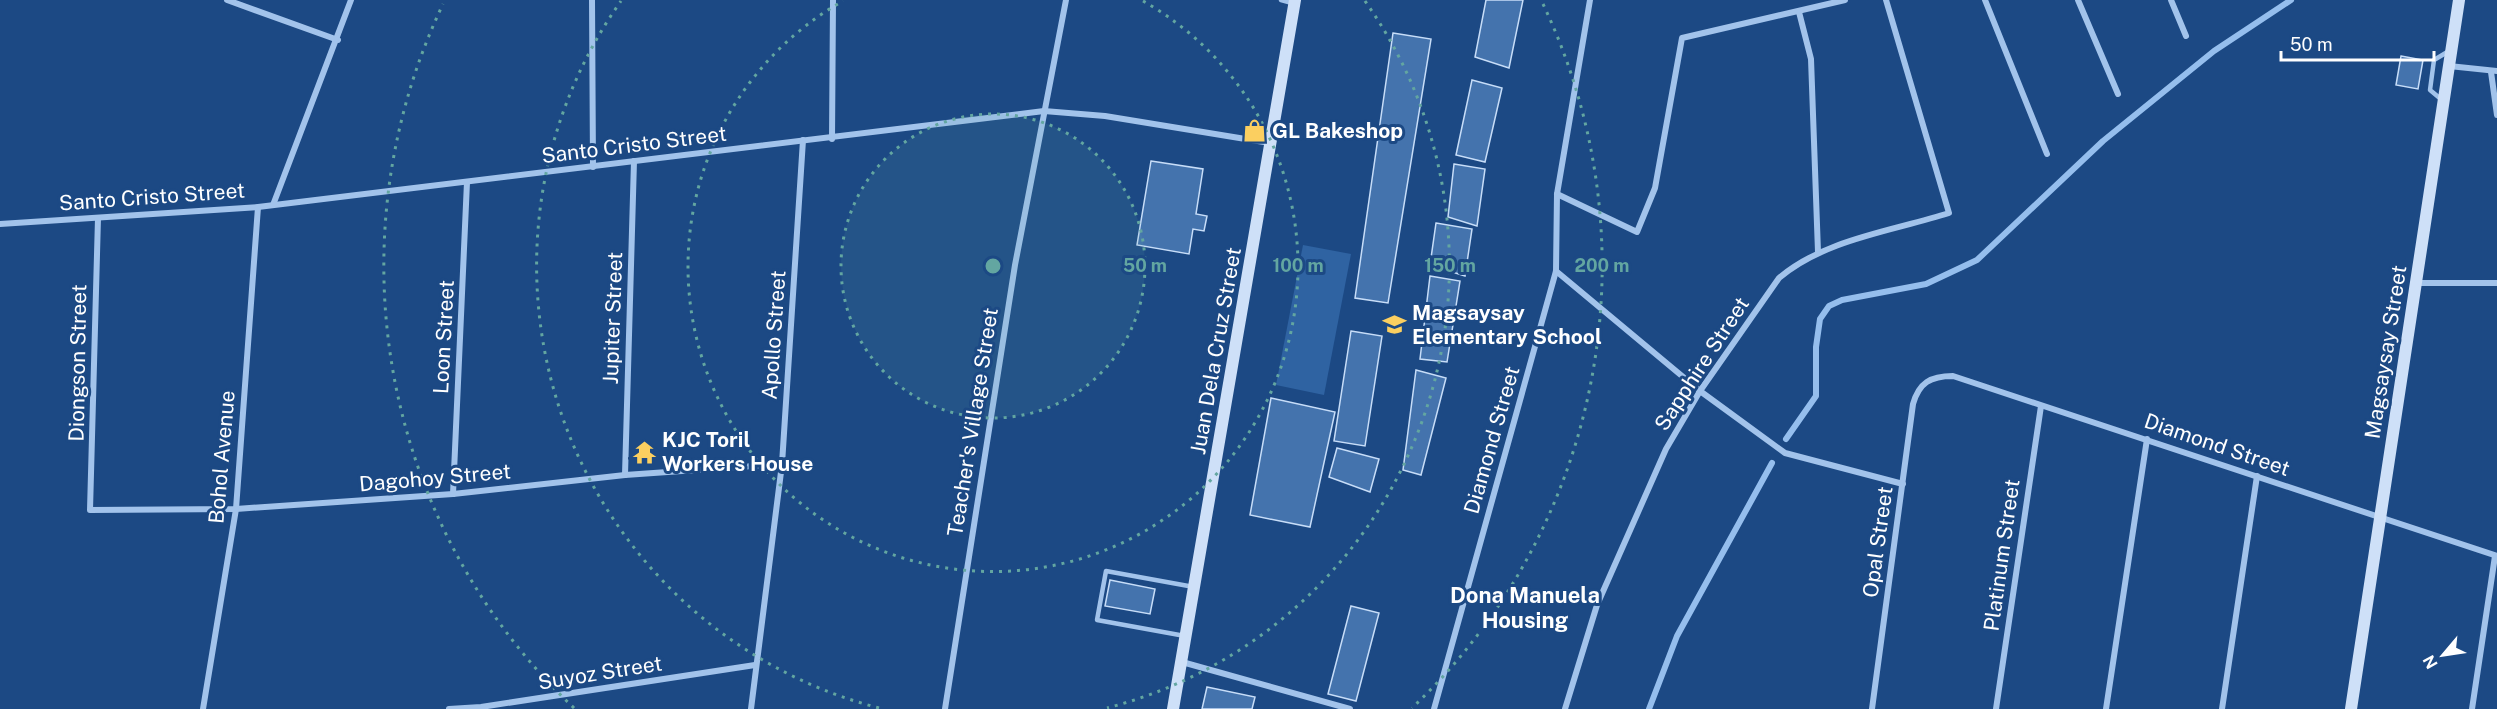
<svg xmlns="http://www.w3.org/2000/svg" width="2497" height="709" viewBox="0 0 2497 709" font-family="'Public Sans',sans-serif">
	<rect width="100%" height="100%" fill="#1c4984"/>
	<!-- green -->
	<polygon fill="#2f63a2" points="1303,245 1351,254 1324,395 1276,385"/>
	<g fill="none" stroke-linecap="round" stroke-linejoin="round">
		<!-- stream -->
		<g stroke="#95beed" stroke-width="6">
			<polyline points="1786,439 1816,396 1816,347 1820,319 1829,306 1842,300 1926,284 1977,260 2103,141 2214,51 2291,0"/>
			<polyline points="1649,709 1677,636 1772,463"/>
		</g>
	</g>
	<!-- building -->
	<g fill="#4473ad" stroke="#c7ddf8" stroke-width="1.5">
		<polygon points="1486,0 1523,0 1509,68 1475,57"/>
		<polygon points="1393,33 1431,39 1388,303 1355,298"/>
		<polygon points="2401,56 2423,60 2418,89 2396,85"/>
		<polygon points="1472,80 1502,88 1485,162 1456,155"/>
		<polygon points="1151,161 1203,169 1196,214 1207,216 1204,231 1193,229 1189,254 1137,245"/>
		<polygon points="1454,164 1485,169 1477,226 1448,217"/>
		<polygon points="1436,223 1472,229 1465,276 1430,265"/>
		<polygon points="1430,276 1460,281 1447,362 1420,359"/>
		<polygon points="1351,331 1382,336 1365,446 1334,441"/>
		<polygon points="1416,370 1446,378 1421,475 1403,470"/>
		<polygon points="1271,398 1335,412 1310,527 1250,515"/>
		<polygon points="1337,448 1379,459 1370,492 1329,477"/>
		<polygon points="1110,580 1155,589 1150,614 1105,606"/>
		<polygon points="1351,606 1379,613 1356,701 1328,694"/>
		<polygon points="1207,687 1255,697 1252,709 1202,709"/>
	</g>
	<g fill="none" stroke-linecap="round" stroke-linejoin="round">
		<!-- lane -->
		<g stroke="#a2c3eb" stroke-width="4.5">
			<polyline points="1281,0 1292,3"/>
			<polyline points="2442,100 2430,90 2434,60 2449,51"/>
			<polyline points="1185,636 1097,620 1106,571 1194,587"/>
		</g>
		<!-- street -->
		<g stroke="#a2c3eb" stroke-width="6">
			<polyline points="227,0 338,40"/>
			<polyline points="592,0 593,167"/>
			<polyline points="1985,0 2047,154"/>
			<polyline points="2078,0 2118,94"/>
			<polyline points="2171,0 2186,36"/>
			<polyline points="1799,12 1811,59 1818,252"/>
			<polyline points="2449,66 2497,71"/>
			<polyline points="2491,72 2497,115"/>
			<polyline points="832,139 833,0"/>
			<polyline points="1557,194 1637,232 1655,188 1682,38 1845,0"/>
			<polyline points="273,205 351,0"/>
			<polyline points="98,218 90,510 236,509 453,494 625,475 782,464"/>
			<polyline points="0,224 258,207 1044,111 1105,116 1270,143"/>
			<polyline points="1556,271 1700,391 1785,453 1903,484"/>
			<polyline points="2417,283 2497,283"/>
			<polyline points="625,475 634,161"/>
			<polyline points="453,494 467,182"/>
			<polyline points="1182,662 1350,709"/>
			<polyline points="203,709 236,509 258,207"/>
			<polyline points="449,709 481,707 755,665"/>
			<polyline points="751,709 782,464 803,140"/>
			<polyline points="945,709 1015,265 1066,0"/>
			<polyline points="1434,709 1556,271 1557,194 1590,0"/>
			<path d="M1565,709L1597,605L1666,449L1700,391L1779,278C1825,239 1893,231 1949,213L1886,0"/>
			<path d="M1872,709L1913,404C1919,383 1930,376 1953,376L2497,556"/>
			<polyline points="1996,709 2041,406"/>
			<polyline points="2106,709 2147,439"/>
			<polyline points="2222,709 2257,476"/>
			<polyline points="2472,709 2495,556"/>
		</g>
		<!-- secondary -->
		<g stroke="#cee0f8" stroke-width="12">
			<polyline points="1173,709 1295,0"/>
			<polyline points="2351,709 2459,0"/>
		</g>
	</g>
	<!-- distance rings -->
	<circle cx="993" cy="266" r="152" fill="#63a6a1" fill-opacity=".12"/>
	<g fill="none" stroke="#63a6a1" stroke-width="3" stroke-dasharray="3 6">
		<circle cx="993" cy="266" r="152"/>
		<path d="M1143 1A305 305 0 1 1 843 1"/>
		<path d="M879 708A457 457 0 0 1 621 1M1365 1A457 457 0 0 1 1107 708"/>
		<path d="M574 708A609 609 0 0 1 443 4M1543 4A609 609 0 0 1 1412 708"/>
	</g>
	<!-- icons -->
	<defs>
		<symbol id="shop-bare" viewBox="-9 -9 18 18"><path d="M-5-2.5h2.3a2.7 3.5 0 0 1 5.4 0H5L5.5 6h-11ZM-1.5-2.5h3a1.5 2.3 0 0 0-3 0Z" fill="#fbcf60" stroke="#1c4984" stroke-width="2.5" paint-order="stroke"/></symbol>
		<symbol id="school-bare" viewBox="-9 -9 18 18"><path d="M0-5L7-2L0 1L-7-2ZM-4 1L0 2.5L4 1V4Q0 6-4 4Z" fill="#fbcf60" stroke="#1c4984" stroke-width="2.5" paint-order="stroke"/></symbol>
		<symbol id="temple-bare" viewBox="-9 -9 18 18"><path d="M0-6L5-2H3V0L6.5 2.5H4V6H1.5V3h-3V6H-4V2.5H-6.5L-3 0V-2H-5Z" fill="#fbcf60" stroke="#1c4984" stroke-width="2.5" paint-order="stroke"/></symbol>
	</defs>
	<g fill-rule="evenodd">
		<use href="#shop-bare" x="1238" y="114" width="33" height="33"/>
		<use href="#school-bare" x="1378" y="308" width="33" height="33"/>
		<use href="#temple-bare" x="628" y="436" width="33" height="33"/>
	</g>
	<g text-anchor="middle" stroke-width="6" stroke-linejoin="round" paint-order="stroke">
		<!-- poi labels -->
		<g font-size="21" font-weight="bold" fill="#fff" stroke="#1c4984" text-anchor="start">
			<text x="1272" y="138">GL Bakeshop</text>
			<text x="1412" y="320">Magsaysay<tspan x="1412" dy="24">Elementary School</tspan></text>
			<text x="662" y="447">KJC Toril<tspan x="662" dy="24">Workers House</tspan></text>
		</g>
		<!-- street labels -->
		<g font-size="21" fill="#fff" stroke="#1c4984">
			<text transform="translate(634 145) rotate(-7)" y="7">Santo Cristo Street</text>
			<text transform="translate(152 197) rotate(-4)" y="7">Santo Cristo Street</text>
			<text transform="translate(613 318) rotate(-88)" y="7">Jupiter Street</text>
			<text transform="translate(774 335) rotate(-86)" y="7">Apollo Street</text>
			<text transform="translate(444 337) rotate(-87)" y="7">Loon Street</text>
			<text transform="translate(1216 351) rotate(-80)" y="7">Juan Dela Cruz Street</text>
			<text transform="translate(2386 352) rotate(-81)" y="7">Magsaysay Street</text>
			<text transform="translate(78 363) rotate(-89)" y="7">Diongson Street</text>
			<text transform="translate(1702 364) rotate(-57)" y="7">Sapphire Street</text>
			<text transform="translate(973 422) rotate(-81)" y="7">Teacher's Village Street</text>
			<text transform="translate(1492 440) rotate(-74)" y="7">Diamond Street</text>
			<text transform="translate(2217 445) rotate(19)" y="7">Diamond Street</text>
			<text transform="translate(222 457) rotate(-85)" y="7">Bohol Avenue</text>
			<text transform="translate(435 478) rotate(-5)" y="7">Dagohoy Street</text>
			<text transform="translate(1878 542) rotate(-82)" y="7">Opal Street</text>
			<text transform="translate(2002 555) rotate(-82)" y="7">Platinum Street</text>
			<text transform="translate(600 673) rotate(-9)" y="7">Suyoz Street</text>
		</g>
		<!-- neighbourhood labels -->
		<g font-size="22" font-weight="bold" fill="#fff" stroke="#1c4984">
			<text x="1525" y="603">Dona Manuela<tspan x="1525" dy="25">Housing</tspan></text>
		</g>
	</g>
	<circle cx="993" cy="266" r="9" fill="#63a6a1" stroke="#1c4984" stroke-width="3"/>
	<g font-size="18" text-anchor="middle" font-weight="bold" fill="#63a6a1" stroke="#1c4984" stroke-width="6" stroke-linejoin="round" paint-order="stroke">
		<text x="1145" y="272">50 m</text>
		<text x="1298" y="272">100 m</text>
		<text x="1450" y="272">150 m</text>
		<text x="1602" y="272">200 m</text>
	</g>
	<!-- north arrow -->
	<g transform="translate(2443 655) rotate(241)" stroke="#1c4984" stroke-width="4.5" paint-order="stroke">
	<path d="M0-4.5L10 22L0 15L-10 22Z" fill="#ffffff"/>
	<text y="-9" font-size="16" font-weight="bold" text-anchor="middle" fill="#ffffff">N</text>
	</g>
	<!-- scale -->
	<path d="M2281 51v9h153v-9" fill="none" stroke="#ffffff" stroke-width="3"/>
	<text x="2290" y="51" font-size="18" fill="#ffffff" stroke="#1c4984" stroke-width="4.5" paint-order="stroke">50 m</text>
</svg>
